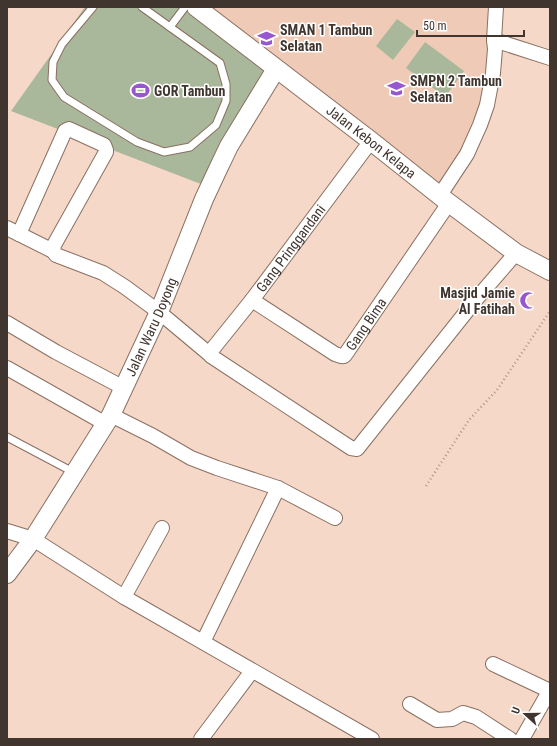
<svg xmlns="http://www.w3.org/2000/svg" width="557" height="746" viewBox="0 0 557 746" font-family="'Roboto Condensed',sans-serif">
	<rect width="100%" height="100%" fill="#f5d8c8"/>
	<!-- built -->
	<polygon fill="#efcbb7" points="196,7 495,7 487,105 440,195"/>
	<!-- green -->
	<g fill="#a9b89b">
		<polygon points="85,7 182,7 268,72 206,186 11,111"/>
		<polygon points="397,19 415,32 393,60 376,46"/>
		<polygon points="425,42 464,71 445,97 406,68"/>
	</g>
	<g fill="none" stroke-linecap="round" stroke-linejoin="round">
		<defs>
			<g id="service">
				<polyline points="93,7 62,44 53,62 52,80 64,97 137,142 164,152 190,147 216,125 226,101 226,84 220,63 142,7"/>
				<polyline points="170,27 185,7"/>
				<polyline points="7,437 75,473"/>
			</g>
			<g id="minor">
				<polyline points="494,40 550,58"/>
				<polyline points="440,195 467,154 480,125 487,105 493,73 495,49 494,40 496,7"/>
				<polyline points="7,228 53,251 56,255 103,273 125,287 159,312 214,358 351,448 357,449 478,297 516,253"/>
				<polyline points="19,234 65,131 69,129 104,145 106,150 106,152 54,245 53,251"/>
				<path id="s1" d="M252,300L335,354C339,355 342,358 345,355L449,203"/>
				<polyline points="7,323 56,352 124,388"/>
				<path id="s2" d="M211,356V351L252,300L371,141"/>
				<polyline points="7,368 106,424"/>
				<polyline points="111,415 153,436 191,458 217,468 278,488 335,518"/>
				<polyline points="7,531 33,539 124,597 372,739"/>
				<polyline points="124,597 162,528"/>
				<polyline points="203,642 278,488"/>
				<polyline points="493,664 550,691"/>
				<polyline points="410,704 437,720 452,719 463,713 476,717 510,739"/>
				<polyline points="201,739 252,671"/>
				<polyline points="522,739 550,690"/>
			</g>
			<g id="tertiary">
				<path id="s3" d="M196,7L371,141L449,203L516,253L550,271"/>
				<path id="s4" d="M7,574L33,539L111,415L159,312L204,199L218,169L229,146L276,69"/>
			</g>
		</defs>
		<!-- service casing -->
		<use href="#service" stroke="#8a7062" stroke-width="9"/>
		<!-- minor casing -->
		<use href="#minor" stroke="#8a7062" stroke-width="16"/>
		<!-- tertiary casing -->
		<use href="#tertiary" stroke="#8a7062" stroke-width="20"/>
		<!-- path -->
		<polyline stroke="#ab968a" stroke-width="2.5" stroke-dasharray="1 3" stroke-linecap="butt" points="426,486 469,420 497,390 550,311"/>
		<!-- service -->
		<use href="#service" stroke="#fff" stroke-width="7"/>
		<!-- minor -->
		<use href="#minor" stroke="#fff" stroke-width="14"/>
		<!-- tertiary -->
		<use href="#tertiary" stroke="#fff" stroke-width="18"/>
	</g>
	<!-- icons -->
	<defs>
		<symbol id="school-bare" viewBox="-9 -9 18 18"><path d="M0-5L7-2L0 1L-7-2ZM-4 1L0 2.5L4 1V4Q0 6-4 4Z" fill="#9758cf" stroke="#fff" stroke-width="2.5" paint-order="stroke"/></symbol>
		<symbol id="stadium-bare" viewBox="-9 -9 18 18"><path d="M0-5a6.5 5 0 1 0 0 10a6.5 5 0 1 0 0-10ZM-3.5-1.8h7v3.6h-7Z" fill="#9758cf" stroke="#fff" stroke-width="2.5" paint-order="stroke"/></symbol>
		<symbol id="mosque-bare" viewBox="-9 -9 18 18"><path d="M3.5-4.9A6 6 0 1 0 3.5 4.9A5 5 0 1 1 3.5-4.9Z" fill="#9758cf" stroke="#fff" stroke-width="2.5" paint-order="stroke"/></symbol>
	</defs>
	<g fill-rule="evenodd">
		<use href="#school-bare" x="254" y="26" width="25" height="25"/>
		<use href="#school-bare" x="384" y="76" width="25" height="25"/>
		<use href="#stadium-bare" x="128" y="78" width="25" height="25"/>
		<use href="#mosque-bare" x="516" y="288" width="25" height="25"/>
	</g>
	<g text-anchor="middle" stroke-width="3" stroke-linejoin="round" paint-order="stroke">
		<!-- poi labels -->
		<g font-size="14" font-weight="bold" fill="#40352f" stroke="#fff" text-anchor="start">
			<text x="280" y="35">SMAN 1 Tambun<tspan x="280" dy="16">Selatan</tspan></text>
			<text x="410" y="86">SMPN 2 Tambun<tspan x="410" dy="16">Selatan</tspan></text>
			<text x="154" y="96">GOR Tambun</text>
			<text x="515" y="298" text-anchor="end">Masjid Jamie<tspan x="515" dy="16">Al Fatihah</tspan></text>
		</g>
		<!-- street labels -->
		<g font-size="14" fill="#40352f" stroke="#fff">
			<text dy="5" stroke="none"><textPath href="#s3" startOffset="221">Jalan Kebon Kelapa</textPath></text>
			<text dy="5" stroke="none"><textPath href="#s2" startOffset="135">Gang Pringgandani</textPath></text>
			<text dy="5" stroke="none"><textPath href="#s1" startOffset="147">Gang Bima</textPath></text>
			<text dy="5" stroke="none"><textPath href="#s4" startOffset="287">Jalan Waru Doyong</textPath></text>
		</g>
	</g>
	<!-- border -->
	<rect width="557" height="746" fill="none" stroke="#40352f" stroke-width="16"/>
	<!-- north arrow -->
	<g transform="translate(525 714) rotate(291)" stroke="#ffffff" stroke-width="3" paint-order="stroke">
	<path d="M0-3L7 15L0 10L-7 15Z" fill="#40352f"/>
	<text y="-6" font-size="11" font-weight="bold" text-anchor="middle" fill="#40352f">U</text>
	</g>
	<!-- scale -->
	<path d="M417 30v6h107v-6" fill="none" stroke="#40352f" stroke-width="2"/>
	<text x="423" y="30" font-size="12" fill="#40352f" stroke="#ffffff" stroke-width="3" paint-order="stroke">50 m</text>
</svg>
